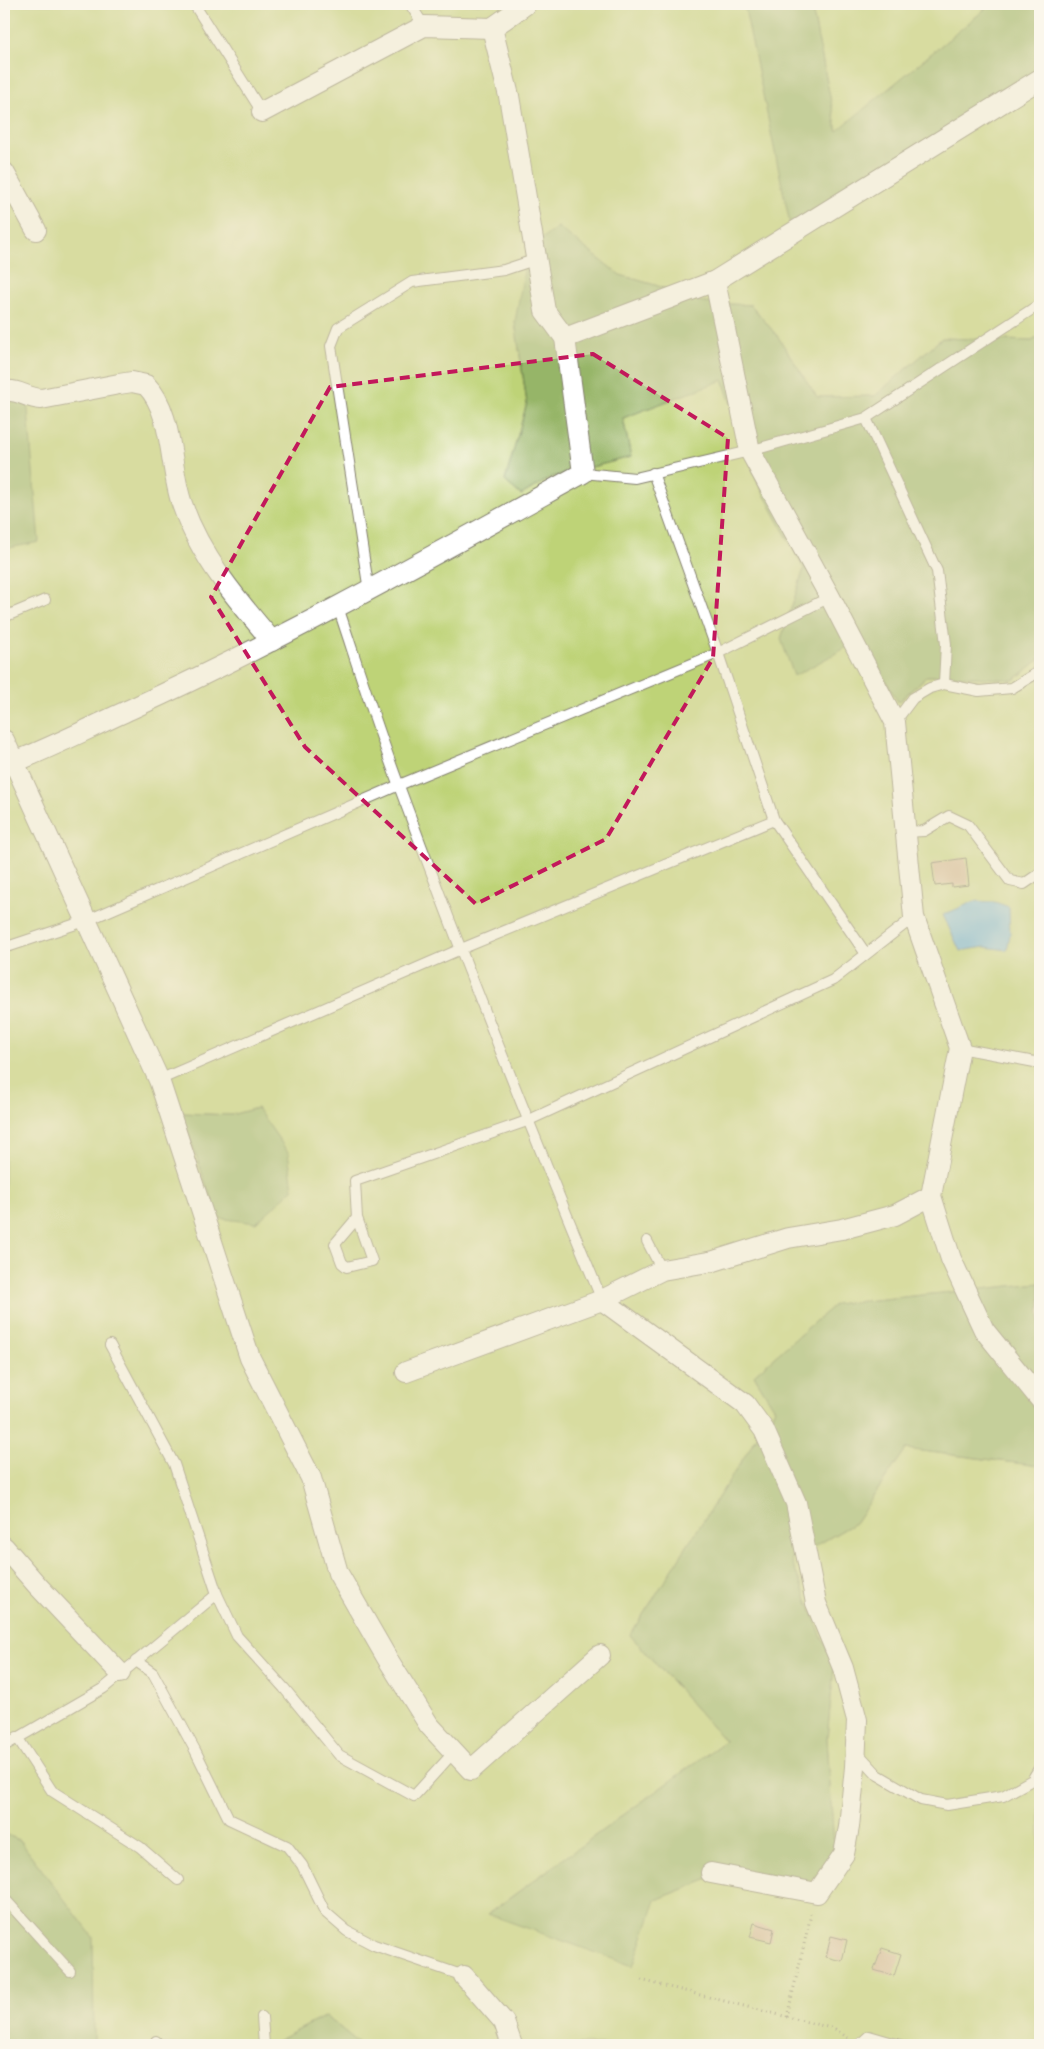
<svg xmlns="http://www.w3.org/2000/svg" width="1044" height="2049" viewBox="0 0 1044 2049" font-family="'Shantell Sans',sans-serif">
	<rect width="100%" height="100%" fill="#fbf7ec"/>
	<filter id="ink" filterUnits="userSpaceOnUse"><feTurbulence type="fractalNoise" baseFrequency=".02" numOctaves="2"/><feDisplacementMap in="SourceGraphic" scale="10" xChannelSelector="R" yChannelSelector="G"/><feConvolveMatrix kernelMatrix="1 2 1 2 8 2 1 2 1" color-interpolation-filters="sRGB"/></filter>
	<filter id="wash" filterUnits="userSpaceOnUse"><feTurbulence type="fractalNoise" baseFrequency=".0096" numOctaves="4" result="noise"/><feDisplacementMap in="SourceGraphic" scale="20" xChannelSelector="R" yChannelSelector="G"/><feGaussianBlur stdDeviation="1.12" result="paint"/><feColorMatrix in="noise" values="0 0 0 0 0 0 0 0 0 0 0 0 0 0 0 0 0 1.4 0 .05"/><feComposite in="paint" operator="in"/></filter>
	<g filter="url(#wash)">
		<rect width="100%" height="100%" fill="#ece3c3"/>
		<!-- green -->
		<g fill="#bed377" stroke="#6d784a" fill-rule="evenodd">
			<path d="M4,4H789L790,224L1040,71V336L1032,341L942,338L875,396L817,397L778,337L751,305L705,303L655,285L620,275L558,228L515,322L527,403L505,481L521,495L552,477L631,457L623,418L723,379L756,479L804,569L781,639H862L899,702L927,676H959L1014,680L1040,659V1283L835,1304L754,1375L775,1409L630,1635L725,1741L489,1913L656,1900L731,1870L834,1849L827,1738L834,1667L791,1560L855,1523L906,1449L1040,1466V2045H361L326,2016L275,2042V2045H94L92,1937L20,1841L4,1833ZM257,1108L218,1218L182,1113L231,1115Z"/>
			<polygon points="811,4 988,4 983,11 837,132"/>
		</g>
		<!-- forest -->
		<g fill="#96b568" stroke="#596842">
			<polygon points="744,4 811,4 837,131 983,11 988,4 1040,4 1040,71 790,224"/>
			<polygon points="558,227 620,275 655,285 705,303 751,305 778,337 817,397 875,396 942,338 1032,341 1040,336 1040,659 1014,680 959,676 927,676 898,702 862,639 794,676 781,639 804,569 756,479 723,380 623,418 631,457 552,477 521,495 505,481 527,403 515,322 528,249"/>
			<polygon points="4,396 27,399 39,542 4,549"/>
			<polygon points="257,1108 288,1152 293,1189 256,1223 218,1218 181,1113 231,1115"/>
			<polygon points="1040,1283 1040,1466 906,1449 855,1523 791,1560 834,1667 827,1738 834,1849 812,1881 731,1870 656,1900 633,1966 488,1914 725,1741 630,1635 775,1409 754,1375 835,1304"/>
			<polygon points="4,1833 20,1841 93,1937 94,2045 4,2045"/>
			<polygon points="326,2016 361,2045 275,2045 275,2042"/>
		</g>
		<!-- water -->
		<polygon fill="#6cb4e3" stroke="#446880" points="975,901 995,902 1009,907 1010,935 1007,950 985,947 960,951 943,915"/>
		<g id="blocks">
			<!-- building -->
			<g fill="#ceaa8b">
				<polygon points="966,858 969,885 952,887 952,884 935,886 932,863"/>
				<polygon points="754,1923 774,1929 771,1942 750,1937"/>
				<polygon points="831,1936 847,1940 842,1961 826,1957"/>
				<polygon points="882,1948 901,1954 894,1976 874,1970"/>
			</g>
		</g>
	</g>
	<g filter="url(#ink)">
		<use href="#blocks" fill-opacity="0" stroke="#848070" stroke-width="1"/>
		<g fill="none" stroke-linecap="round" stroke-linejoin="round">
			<defs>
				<g id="lane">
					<polyline points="194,4 262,112"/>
					<polyline points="410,4 424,26"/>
					<polyline points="866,418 937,571 946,644 944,684"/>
					<polyline points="583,473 635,478 750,451 866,418 1040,304"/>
					<polyline points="653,473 718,653 774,820 866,954"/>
					<polyline points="369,591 331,346 338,328 412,282 504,270 537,259"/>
					<path d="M338,607C358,667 377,727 399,786C463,959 531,1130 602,1300"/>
					<polyline points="4,617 45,600"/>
					<polyline points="895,722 913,698 930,688 944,684 979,691 1012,688 1040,671"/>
					<polyline points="905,832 924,831 949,816 968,825 1010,881 1024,884 1040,873"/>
					<polyline points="10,946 88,920 399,785 718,653 830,597"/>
					<polyline points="960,1048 1040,1063"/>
					<polyline points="159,1080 461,949 774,820"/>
					<polyline points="357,1218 335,1244 342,1263 347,1267 372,1261 357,1218 355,1181 527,1121 833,980 914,917"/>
					<polyline points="647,1241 662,1270"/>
					<polyline points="110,1345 174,1464 217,1594 237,1636 284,1688 339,1755 414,1796 454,1752"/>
					<polyline points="136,1661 153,1673 195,1750 229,1819 287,1846 302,1865 325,1912 347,1931 374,1945 464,1976"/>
					<polyline points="17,1737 52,1791 140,1847 178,1880"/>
					<polyline points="4,1746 104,1688 217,1594"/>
					<polyline points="856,1751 878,1775 921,1800 947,1805 1003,1796 1032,1780 1040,1767"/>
					<polyline points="4,1898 70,1971"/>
					<polyline points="262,2017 264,2045"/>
					<polyline points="155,2045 156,2041"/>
					<polyline points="859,2045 869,2036 900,2045"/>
				</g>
				<g id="street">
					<polyline points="492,28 509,96 545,311 565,338"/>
					<polyline points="262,112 424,26 492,28 526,4"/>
					<polyline points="4,172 36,230"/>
					<polyline points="715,281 750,451 830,597 895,722 914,917 960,1048 931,1196 951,1259 984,1330 1040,1399"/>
					<path d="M4,391C19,389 26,398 41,399L119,384L132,382L146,385C174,413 169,468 182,504C200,556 237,600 272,641"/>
					<polyline points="4,740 159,1080 250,1358 311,1478 338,1573 387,1658 429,1725 471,1770 600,1655"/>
					<path d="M4,766C47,750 89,728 131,709C286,638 434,555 583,473L565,338L715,281L1040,79"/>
					<polyline points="602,1300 745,1404 764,1430 796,1503 816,1603 843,1668 857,1720 855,1767 849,1827 844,1854 817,1893 711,1873"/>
					<polyline points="406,1372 602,1300 662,1270 714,1261 788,1238 842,1229 895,1215 931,1196"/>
					<polyline points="4,1547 37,1585 120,1673"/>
					<polyline points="464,1976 504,2022 512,2045"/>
				</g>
			</defs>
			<!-- lane casing -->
			<use href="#lane" stroke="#848070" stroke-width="12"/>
			<!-- street casing -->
			<use href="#street" stroke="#848070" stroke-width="22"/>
			<!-- path -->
			<g stroke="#848070" stroke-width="3" stroke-dasharray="1 4" stroke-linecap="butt">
				<polyline points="641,1980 835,2029 848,2038"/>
				<polyline points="787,2017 812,1910"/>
			</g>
			<!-- lane -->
			<use href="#lane" stroke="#fff" stroke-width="10"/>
			<!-- street -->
			<use href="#street" stroke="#fff" stroke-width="20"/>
		</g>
	</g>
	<!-- marked area -->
	<path d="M0 0H1044V2049H0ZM593,354L728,438L713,658L606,839L476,904L305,747L211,597L330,387Z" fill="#ece3c3" fill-opacity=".55" fill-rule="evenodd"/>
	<path fill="none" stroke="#c2185b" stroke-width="4" stroke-dasharray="10 6" stroke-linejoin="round" d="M593,354L728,438L713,658L606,839L476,904L305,747L211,597L330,387Z"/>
	<!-- margin -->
	<rect width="1044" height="2049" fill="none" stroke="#fbf7ec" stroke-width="20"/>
</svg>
